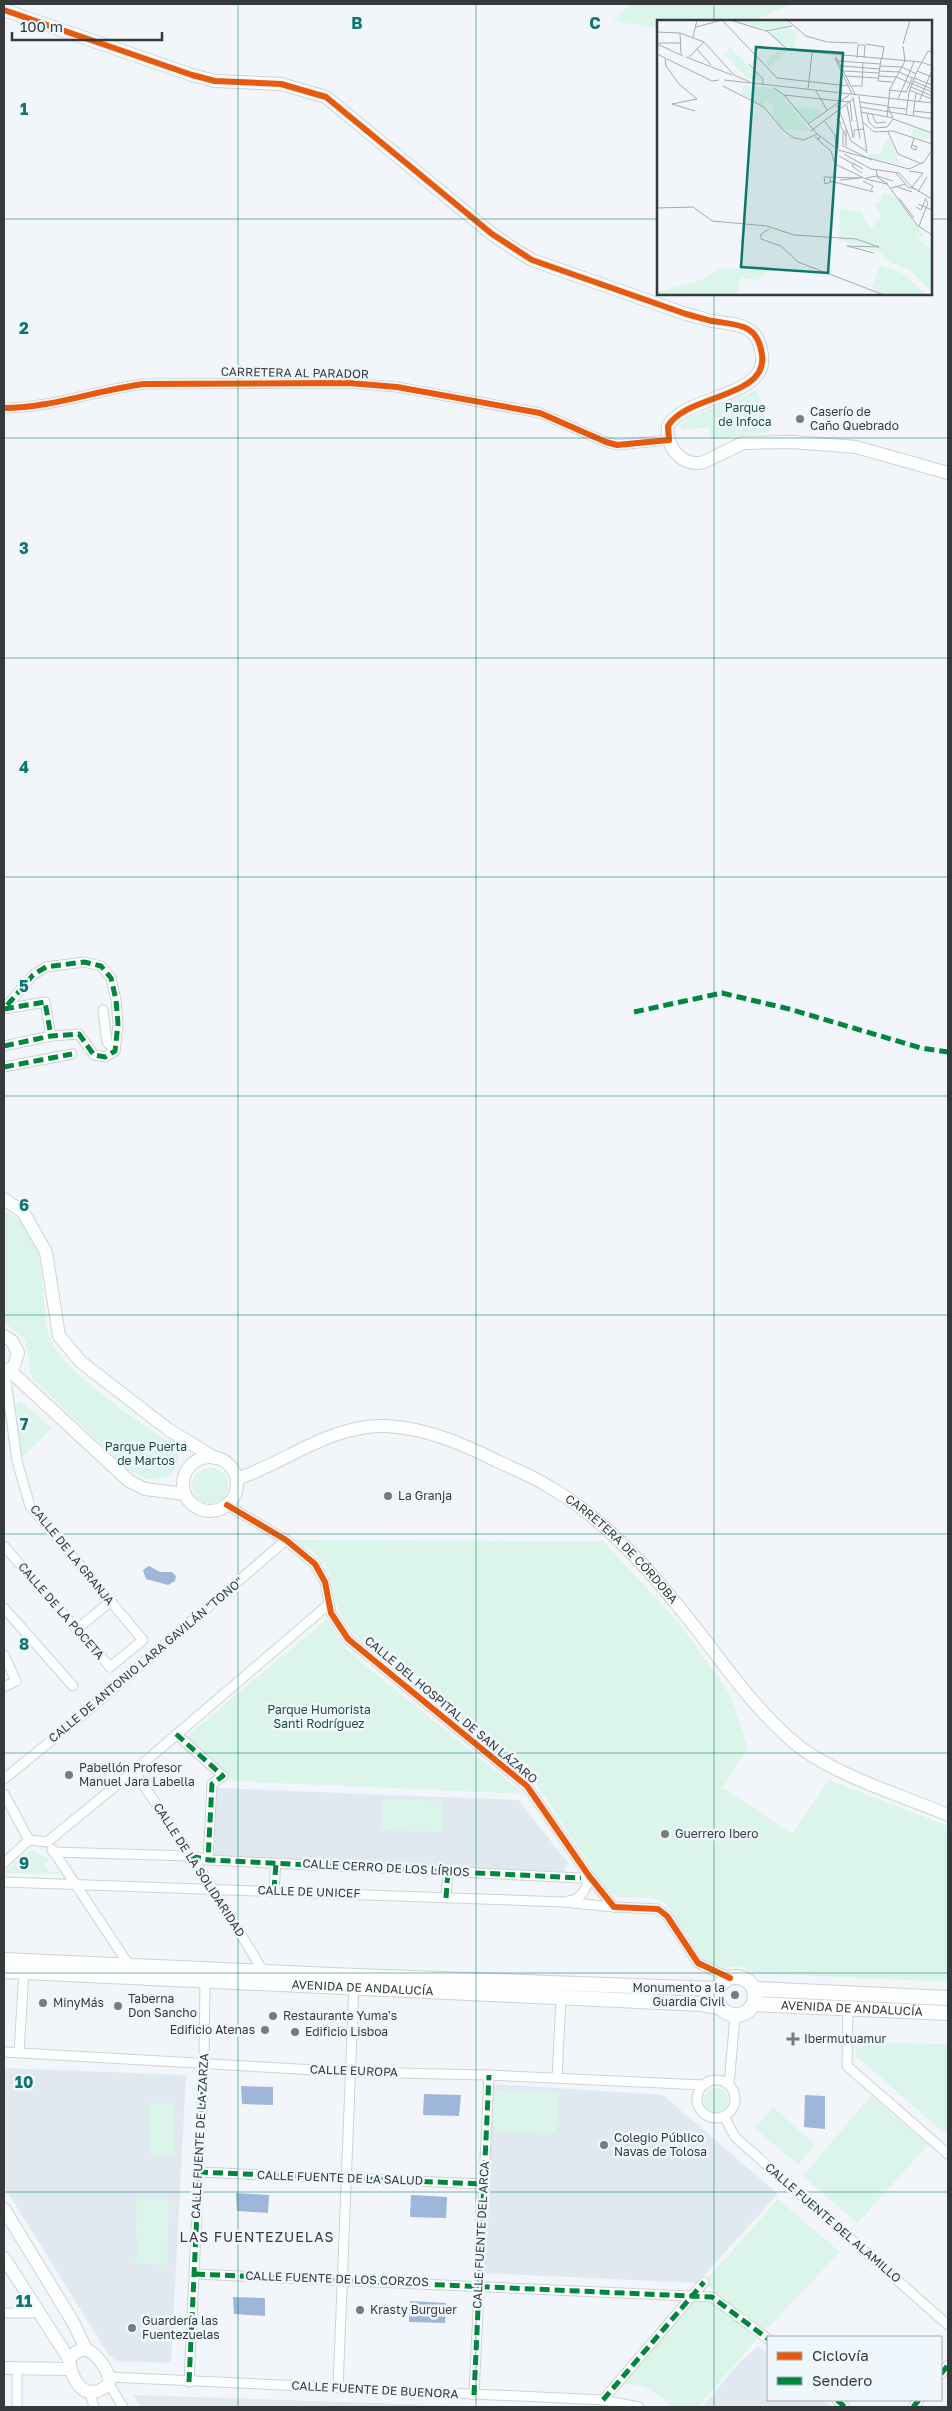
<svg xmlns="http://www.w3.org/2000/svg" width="952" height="2411" viewBox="0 0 952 2411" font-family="'Golos Text',sans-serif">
	<rect width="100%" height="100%" fill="#f2f6fa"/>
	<!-- built -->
	<g fill="#e0e9f0">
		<polygon points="217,1788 518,1800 568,1863 563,1874 214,1855"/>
		<polygon points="4,2068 186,2075 171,2363 116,2361 108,2354 4,2186"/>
		<polygon points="491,2084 663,2095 778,2194 697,2283 482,2273"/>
		<polygon points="758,2346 768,2355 768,2400 822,2400 831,2407 702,2407 738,2364"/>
		<polygon points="133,2395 494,2407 140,2407"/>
	</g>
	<!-- green -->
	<g fill="#dbf5eb">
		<polygon points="631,4 792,4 753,21 658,21 658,28 613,21"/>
		<polygon points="757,390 764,408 766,433 711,439 710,427 683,430 679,427 688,418"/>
		<path d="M4,1210C45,1231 41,1272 45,1310C46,1319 46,1329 49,1337C67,1376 136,1419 172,1444L178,1450V1465L167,1477L146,1479L128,1470L32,1378L25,1339L9,1326H4Z"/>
		<polygon points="20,1401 52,1428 23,1456 21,1455 14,1406"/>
		<circle cx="210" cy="1486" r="18"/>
		<path d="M296,1540L603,1541L679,1623L721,1681L730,1695L748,1747L723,1788L792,1834L829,1780L948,1826V1982L752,1973C743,1967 731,1962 721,1971L707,1964L665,1903L653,1898L616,1897L602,1884L535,1782L457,1720L461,1715L446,1699L369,1638L364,1644C350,1630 340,1617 335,1598C332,1586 332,1576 325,1565C318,1554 306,1547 296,1540Z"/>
		<polygon points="327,1619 345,1647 361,1662 524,1794 233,1781 187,1736"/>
		<polygon points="383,1799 443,1801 441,1832 381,1830"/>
		<polygon points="33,1851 51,1860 44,1865 51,1873 58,1871 59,1874 4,1873 27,1852"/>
		<polygon points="855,2042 948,2044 948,2136 856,2056"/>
		<circle cx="716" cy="2100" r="12"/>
		<polygon points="493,2090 559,2092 556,2133 493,2130"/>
		<polygon points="871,2096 928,2145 857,2223 803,2176"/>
		<rect x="149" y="2103" width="24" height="52"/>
		<polygon points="773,2107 815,2145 798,2165 755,2128"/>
		<polygon points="137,2198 169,2199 167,2265 135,2263 139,2248 136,2234"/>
		<polygon points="778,2199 840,2252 762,2334 704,2282"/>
		<path d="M689,2298C723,2299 734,2317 757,2339L698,2407H672C648,2386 648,2383 615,2385Z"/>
	</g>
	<!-- water -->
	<g fill="#9db6da">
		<polygon points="149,1566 160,1572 172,1572 176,1576 175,1581 168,1585 146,1579 143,1570"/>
		<polygon points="241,2086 273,2087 273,2105 242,2104"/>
		<polygon points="424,2094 461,2095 459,2116 423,2115"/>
		<polygon points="805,2095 825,2096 825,2129 804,2127"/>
		<polygon points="236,2193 269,2195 268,2213 237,2211"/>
		<polygon points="411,2195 447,2197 446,2218 410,2217"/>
		<polygon points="233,2297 265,2298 265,2316 234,2314"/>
		<polygon points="410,2301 446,2303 445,2323 409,2322"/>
	</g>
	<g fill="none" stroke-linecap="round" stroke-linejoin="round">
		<defs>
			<g id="street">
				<path d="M4,408C51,408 97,390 144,384L349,383L397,387L540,413L606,442L617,445L669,440"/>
				<polyline points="4,1009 45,1002 51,1036"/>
				<polyline points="103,1010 107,1042 115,1051"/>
				<polyline points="4,1046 51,1036 79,1034 94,1055 105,1057 115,1051 118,1024 116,1000 111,978 101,966 84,962 46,967 33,975 4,1009"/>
				<polyline points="4,1067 72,1054"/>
				<polyline points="227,1505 286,1540 315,1564 325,1582 331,1613 348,1639 527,1786 589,1876 614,1907 658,1909 667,1916 698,1963 730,1978"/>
				<polyline points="4,1546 110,1667 143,1640 30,1506 17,1461 5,1373"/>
				<polyline points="4,1608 73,1686"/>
				<polyline points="77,1629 110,1602"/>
				<polyline points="4,1655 16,1681 4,1687"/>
				<polyline points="176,1734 223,1776 212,1784 208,1860"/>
				<polyline points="134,1771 214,1890 263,1971"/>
				<polyline points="4,1779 84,1714 286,1540"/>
				<polyline points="4,1794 29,1840"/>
				<polyline points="29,1840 47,1842 134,1771 329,1604"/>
				<polyline points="52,1849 129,1965"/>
				<polyline points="53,1852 191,1856 208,1860 581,1878"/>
				<polyline points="4,1863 29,1840"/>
				<polyline points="4,1882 563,1902 614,1907"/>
				<polyline points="274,1890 276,1863"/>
				<polyline points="446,1898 448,1871"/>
				<path d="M568,1901C582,1899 587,1889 589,1876"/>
				<polyline points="848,2007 847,2066 948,2154"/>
				<polyline points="4,2052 350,2072 489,2075 704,2085"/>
				<polyline points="19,2052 24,1972"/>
				<polyline points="557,2078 561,1998"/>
				<circle cx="716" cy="2099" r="19"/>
				<polyline points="729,2085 735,2016"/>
				<polyline points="724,2116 735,2137 948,2325"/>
				<polyline points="198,2172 483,2184"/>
				<polyline points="195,2274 712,2297 768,2339"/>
				<polyline points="4,2313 39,2313"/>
				<polyline points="17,2368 17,2407"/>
				<polyline points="941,2374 948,2365"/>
				<polyline points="109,2377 603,2400 639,2407"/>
				<polyline points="189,2382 204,2062 205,1981"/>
				<polyline points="109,2384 123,2407"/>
				<polyline points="338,2388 354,1984"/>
				<polyline points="90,2394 94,2407"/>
				<polyline points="474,2395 489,2075"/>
				<polyline points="603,2400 704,2282"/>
				<polyline points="837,2400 845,2407"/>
				<polyline points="913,2407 919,2400"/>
			</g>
			<g id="secondary">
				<path d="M4,10L192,75L215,81L281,84L326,97L492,234L514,249L532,260L686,314C694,316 703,319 712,321C737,325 758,323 762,355C768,398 687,394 668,426C665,447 683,468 704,462L743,443L792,442L856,447L948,473"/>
				<polyline points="4,1199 23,1212 46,1252 59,1336 81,1362 169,1430 215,1458"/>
				<polyline points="4,1336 12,1341 18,1353 14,1366 4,1373"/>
				<polyline points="9,1370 129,1481 145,1489 185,1494"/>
				<circle cx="210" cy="1484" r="27"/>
				<path id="s1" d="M237,1479C286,1462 332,1424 386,1426C426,1428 463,1444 497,1461C514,1469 532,1476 548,1486C611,1522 661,1583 705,1640C731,1674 756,1709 789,1738C828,1774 899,1794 948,1815"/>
				<polyline points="4,2209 73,2322 86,2349"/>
				<polyline points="4,2258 69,2359"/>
				<path d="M86,2349C98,2355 110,2371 109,2384C86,2404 72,2383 69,2359L76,2352Z"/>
				<polyline points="4,2368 70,2369"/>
			</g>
			<g id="primary">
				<polyline points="4,1960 355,1976 718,1989"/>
				<path id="s2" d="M4,1971L701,2004L721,2008"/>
				<circle cx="736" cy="1996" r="19"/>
				<polyline points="754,1989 948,1998"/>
				<path id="s3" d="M754,2004L948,2013"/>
			</g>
		</defs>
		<!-- street casing -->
		<use href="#street" stroke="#cfd2d5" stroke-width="11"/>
		<!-- secondary casing -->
		<use href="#secondary" stroke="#cfd2d5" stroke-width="14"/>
		<!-- primary casing -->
		<use href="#primary" stroke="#cfd2d5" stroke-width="16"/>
		<!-- street -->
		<use href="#street" stroke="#fdfefe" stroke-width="9"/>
		<!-- secondary -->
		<use href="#secondary" stroke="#fdfefe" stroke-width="12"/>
		<!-- primary -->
		<use href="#primary" stroke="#fdfefe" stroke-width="14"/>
		<!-- quiet -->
		<g stroke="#00873e" stroke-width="5" stroke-dasharray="10 5" stroke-linecap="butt">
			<polyline points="4,1009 45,1002 51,1036"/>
			<polyline points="634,1012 722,993 789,1009 921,1048 948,1052"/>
			<polyline points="4,1046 51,1036 79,1034 94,1055 105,1057 115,1051 118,1024 116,1000 111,978 101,966 84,962 46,967 33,975 4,1009"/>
			<polyline points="4,1067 72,1054"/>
			<polyline points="176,1734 223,1776 212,1784 208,1860"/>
			<polyline points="191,1856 208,1860 581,1878"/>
			<polyline points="274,1890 276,1863"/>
			<polyline points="446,1898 448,1871"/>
			<polyline points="198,2172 483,2184"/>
			<polyline points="195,2274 712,2297 768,2339"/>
			<polyline points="941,2374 948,2365"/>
			<polyline points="189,2382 204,2062"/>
			<polyline points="474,2395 489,2075"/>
			<polyline points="603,2400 704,2282"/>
			<polyline points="837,2400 845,2407"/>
			<polyline points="913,2407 919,2400"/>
		</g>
		<defs>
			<g id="cycleway">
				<path d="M4,10L192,75L215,81L281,84L326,97L492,234L532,260L686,314C694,316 703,319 712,321C737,325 758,323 762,355C768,398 687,394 668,426L669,440L617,445L606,442L540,413L397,387L349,383L144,384C97,390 51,408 4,408"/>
				<polyline points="227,1505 286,1540 315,1564 325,1582 331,1613 348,1639 527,1786 589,1876 614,1907 658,1909 667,1916 698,1963 730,1978"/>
			</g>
		</defs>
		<!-- cycleway casing -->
		<use href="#cycleway" stroke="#eff7fd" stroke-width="9"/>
		<!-- cycleway -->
		<use href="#cycleway" stroke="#e8590c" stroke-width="6"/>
	</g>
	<!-- grid -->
	<path fill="none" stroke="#0f766e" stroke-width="1" stroke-opacity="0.55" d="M238,4V2407M476,4V2407M714,4V21M4,219H658M931,219H948M714,294V2407M4,438H948M4,658H948M4,877H948M4,1096H948M4,1315H948M4,1534H948M4,1753H948M4,1973H948M4,2192H948"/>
	<!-- markers -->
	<g fill="#787c7e" stroke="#eff7fd" stroke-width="2">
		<circle cx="800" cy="419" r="5"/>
		<circle cx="388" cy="1496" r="5"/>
		<circle cx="69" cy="1775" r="5"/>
		<circle cx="665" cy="1834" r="5"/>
		<circle cx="735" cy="1995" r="5"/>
		<circle cx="43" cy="2003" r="5"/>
		<circle cx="118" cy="2006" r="5"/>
		<circle cx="273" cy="2016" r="5"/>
		<circle cx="265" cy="2030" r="5"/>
		<circle cx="295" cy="2032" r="5"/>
		<path d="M790.5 2031.5h5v5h5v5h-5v5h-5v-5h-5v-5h5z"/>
		<circle cx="604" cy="2145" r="5"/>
		<circle cx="360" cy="2310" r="5"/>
		<circle cx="132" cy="2328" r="5"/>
	</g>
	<g text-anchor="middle" stroke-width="5" stroke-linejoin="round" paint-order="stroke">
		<!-- street labels -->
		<g font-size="12" fill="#373a3c" stroke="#eff7fd">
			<text transform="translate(295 373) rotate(1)" y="4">CARRETERA AL PARADOR</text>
			<text dy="4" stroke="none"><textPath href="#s1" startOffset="431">CARRETERA DE CÓRDOBA</textPath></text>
			<text transform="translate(72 1555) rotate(51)" y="4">CALLE DE LA GRANJA</text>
			<text transform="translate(61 1611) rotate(49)" y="4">CALLE DE LA POCETA</text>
			<text transform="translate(146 1660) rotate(-40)" y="4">CALLE DE ANTONIO LARA GAVILÁN "TONO"</text>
			<text transform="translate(451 1710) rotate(40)" y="4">CALLE DEL HOSPITAL DE SAN LÁZARO</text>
			<text transform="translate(386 1868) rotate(3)" y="4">CALLE CERRO DE LOS LÍRIOS</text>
			<text transform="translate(199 1870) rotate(57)" y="4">CALLE DE LA SOLIDARIDAD</text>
			<text transform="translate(309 1892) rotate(2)" y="4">CALLE DE UNICEF</text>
			<text dy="4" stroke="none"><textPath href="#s2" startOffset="359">AVENIDA DE ANDALUCÍA</textPath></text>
			<text dy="4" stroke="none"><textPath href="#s3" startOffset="98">AVENIDA DE ANDALUCÍA</textPath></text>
			<text transform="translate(354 2071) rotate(2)" y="4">CALLE EUROPA</text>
			<text transform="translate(200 2136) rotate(-87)" y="4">CALLE FUENTE DE LA ZARZA</text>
			<text transform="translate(340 2178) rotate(2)" y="4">CALLE FUENTE DE LA SALUD</text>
			<text transform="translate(833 2223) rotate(41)" y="4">CALLE FUENTE DEL ALAMILLO</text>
			<text transform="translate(481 2235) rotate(-87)" y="4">CALLE FUENTE DEL ARCA</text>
			<text transform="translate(337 2279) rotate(2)" y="4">CALLE FUENTE DE LOS CORZOS</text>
			<text transform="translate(375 2390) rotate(3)" y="4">CALLE FUENTE DE BUENORA</text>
		</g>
		<!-- park labels -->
		<g font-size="12" fill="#194f3b" stroke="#eff7fd">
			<text x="745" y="412">Parque<tspan x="745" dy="14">de Infoca</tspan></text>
			<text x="146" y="1451">Parque Puerta<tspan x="146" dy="14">de Martos</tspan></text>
			<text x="319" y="1714">Parque Humorista<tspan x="319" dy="14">Santi Rodríguez</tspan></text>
		</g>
		<!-- poi labels -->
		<g font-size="12" fill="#373a3c" stroke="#eff7fd" text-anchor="start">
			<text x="810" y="416">Caserío de<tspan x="810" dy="14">Caño Quebrado</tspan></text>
			<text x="398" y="1500">La Granja</text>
			<text x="79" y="1772">Pabellón Profesor<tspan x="79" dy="14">Manuel Jara Labella</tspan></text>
			<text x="675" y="1838">Guerrero Ibero</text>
			<text x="725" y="1992" text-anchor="end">Monumento a la<tspan x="725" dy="14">Guardia Civil</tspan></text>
			<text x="128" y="2003">Taberna<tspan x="128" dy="14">Don Sancho</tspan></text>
			<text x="53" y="2007">MinyMás</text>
			<text x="283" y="2020">Restaurante Yuma's</text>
			<text x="255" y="2034" text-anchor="end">Edificio Atenas</text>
			<text x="305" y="2036">Edificio Lisboa</text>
			<text x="804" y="2043">Ibermutuamur</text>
			<text x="614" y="2142">Colegio Público<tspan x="614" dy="14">Navas de Tolosa</tspan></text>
			<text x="370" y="2314">Krasty Burguer</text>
			<text x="142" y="2325">Guardería las<tspan x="142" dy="14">Fuentezuelas</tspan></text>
		</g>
		<!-- neighbourhood labels -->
		<g font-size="14" letter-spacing="1" fill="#373a3c" stroke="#eff7fd">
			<text x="257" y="2242">LAS FUENTEZUELAS</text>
		</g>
	</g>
	<!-- overview -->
	<g transform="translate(657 20)">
		<rect width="275" height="275" fill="#f2f6fa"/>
		<path d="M76,0H129L133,5L111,10ZM131,8L140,12L136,29L125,25L112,12ZM72,26L105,60V61L90,58L66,33L72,31ZM123,28L130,31L113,47L108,42ZM87,64L119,69L153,111L125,109L115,94L116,85L110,81L106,85L84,74ZM134,86L161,89L165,93L151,103ZM257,107L275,114L274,120L254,115ZM231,116L243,142L256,147L211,137V134H223ZM225,173L235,175L243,183L267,215L260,217L275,230V272L254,251L233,242L225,233L182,220L183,188L204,192L214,209L224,196L217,184L224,182ZM105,245L115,248L101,260L83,257L80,275H0V272L43,260L66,248L93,250ZM223,245L247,254L270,275H228L215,268Z" fill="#dbf5eb"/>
		<path fill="none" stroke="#a7abae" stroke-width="1" d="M65,0L120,58M73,0L109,11L135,6M130,0L149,16L170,22M39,7L65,0M109,10L131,30L264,42L275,46M0,12L23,13L47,22L77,55M23,13L24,34M36,17L40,0M171,22L201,23M0,23H23M0,24L26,36M209,24L227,27L225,39M246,24L253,0M246,26L248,41M40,29L54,45M0,34L55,61L62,60M29,37L75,55M32,37L47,22M179,37L198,74M178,38L195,74M200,38L201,25H208L207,38M8,39L9,46L22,64L40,79L15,84L38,91M224,39L221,61L236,62M182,41L223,44M92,44L106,59V64M185,46L223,49M223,46L245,47L259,54M187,51L222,53M222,51L242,52L255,58M260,51L275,57M77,55L93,62M189,56L221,58M221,56L239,57L275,72M120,58L192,66M257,58L275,65M67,60L275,83M256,61L275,69M66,66L107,87L126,110L137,118L147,120L160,114L163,116L162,119L158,117M195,66H205L206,43M254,67L275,76M117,68L127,75L160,114M151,69L155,33M232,70L250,72M252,70L275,79M159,71L170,90M249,72L256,57M127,75L193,82M202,76L210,133M196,77L203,119M241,79L257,42M193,82L195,101M203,82L231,86M262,82L275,50M180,85L194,121L209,131M190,85L196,118M203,87L275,99M257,91L275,93M204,92L236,98M210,93L212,102L218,108L230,107L236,99M215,94L219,103L229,102M249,95L252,72L260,51L271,31L275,32M256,96L259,73M230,97L231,87L249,89M236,98L231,87L233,69L248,41M236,99L275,113M168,102L178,115L179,128M206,102L217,112L236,111L275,124M151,104L192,75M185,104L180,99L189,116M189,109V126M154,111L196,79M186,112V126L215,140M231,112L241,134L265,144M163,116L179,128M197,117V110L207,109M160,119L174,131L178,144L209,159L230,164L260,205L275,215M255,125L260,127L259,130L254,128L257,118M181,129L182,106M181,130L252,149L267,142L275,130M187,134L214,149L242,153L255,167L275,179M182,136L206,149M197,143L195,146L205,153M219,150L221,158L231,164M252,151L266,153L255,167M238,152L251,167L258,169M173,158V161L217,172M209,158L220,156L236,161M183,160L202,158M177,161L168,164L167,157L205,158M206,161L216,166L214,170M238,166L255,172M234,168L249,164M261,172L270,157M242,178L257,198M261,184L275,190M259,187L264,190L269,178M0,188L36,187L55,201L110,206L137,215L199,219L222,227L190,226L217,233M262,206L271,183L268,179M112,209L104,214V219L124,226L141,242L227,275"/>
		<path fill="#0f766e" fill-opacity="0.15" stroke="#0f766e" stroke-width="2.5" d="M99,27L186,33L171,253L84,247Z"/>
		<rect width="275" height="275" fill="none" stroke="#373a3c" stroke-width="2.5"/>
	</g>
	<g font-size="16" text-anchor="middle" font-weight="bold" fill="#0f766e" stroke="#eff7fd" stroke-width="5" stroke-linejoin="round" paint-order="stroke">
		<text x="357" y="29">B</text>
		<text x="595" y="29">C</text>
		<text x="24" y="115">1</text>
		<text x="24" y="334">2</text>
		<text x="24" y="554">3</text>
		<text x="24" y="773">4</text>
		<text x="24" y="992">5</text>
		<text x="24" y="1211">6</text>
		<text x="24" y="1430">7</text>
		<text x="24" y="1650">8</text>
		<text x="24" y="1869">9</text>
		<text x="24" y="2088">10</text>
		<text x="24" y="2307">11</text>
	</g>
	<!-- border -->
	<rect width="952" height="2411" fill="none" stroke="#373a3c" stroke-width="10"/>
	<!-- legend -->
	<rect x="767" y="2336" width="175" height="65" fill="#eff7fd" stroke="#a5abb0"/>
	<rect x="777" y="2352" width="25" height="8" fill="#e8590c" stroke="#a5abb0"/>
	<text x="812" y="2361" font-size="15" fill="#373a3c">Ciclovía</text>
	<rect x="777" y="2377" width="25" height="8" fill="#00873e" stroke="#a5abb0"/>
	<text x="812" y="2386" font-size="15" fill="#373a3c">Sendero</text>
	<!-- scale -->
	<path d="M12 32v8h150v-8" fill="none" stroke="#373a3c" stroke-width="2.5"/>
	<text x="20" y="32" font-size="15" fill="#373a3c" stroke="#eff7fd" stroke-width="4" paint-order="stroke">100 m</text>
</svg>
